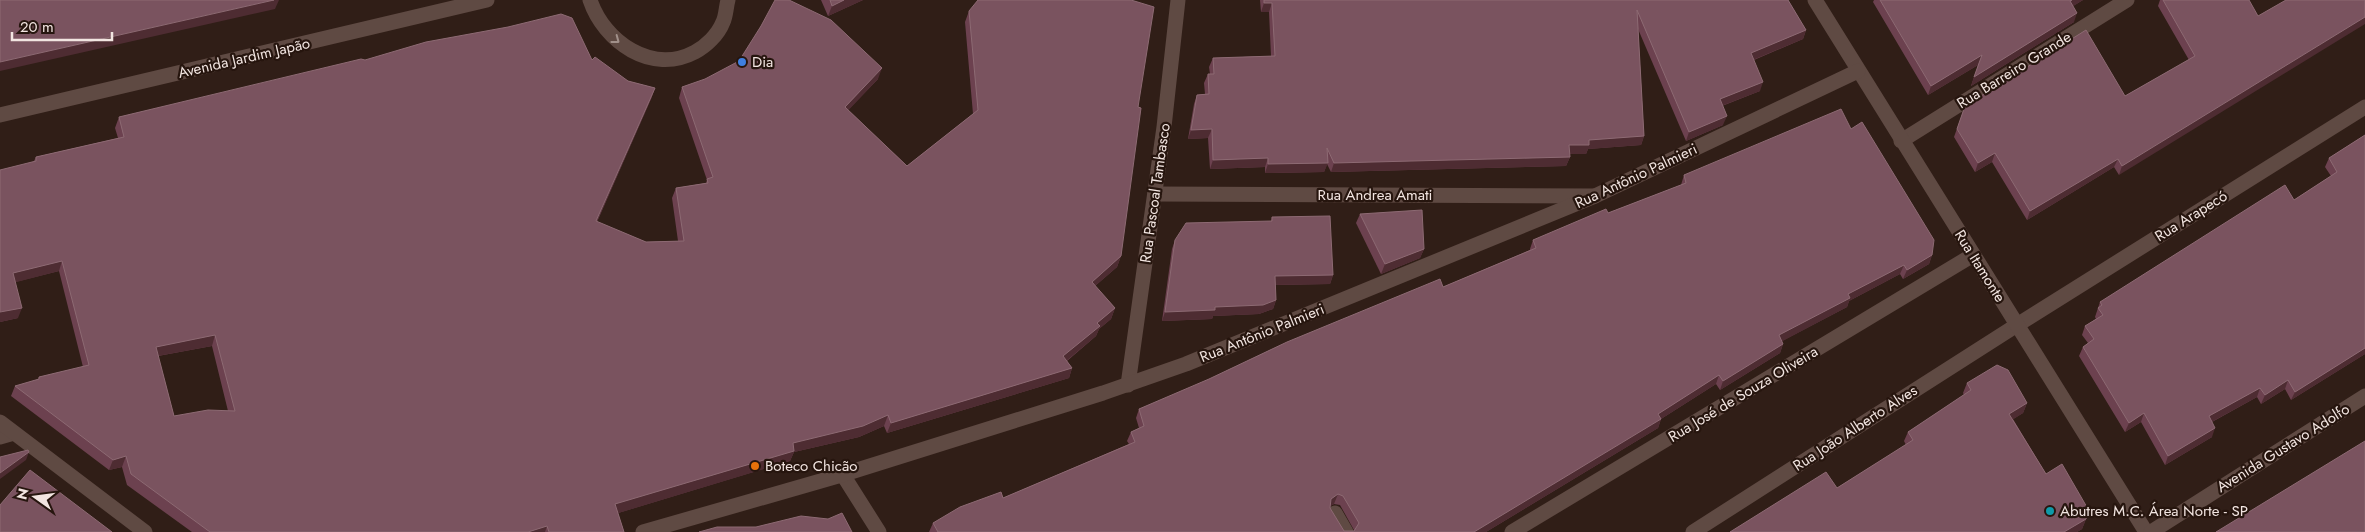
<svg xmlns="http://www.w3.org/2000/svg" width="2365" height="532" viewBox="0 0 2365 532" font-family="Jost,sans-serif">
	<rect width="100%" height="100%" fill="#301e17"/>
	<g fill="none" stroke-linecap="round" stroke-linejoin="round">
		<!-- minor -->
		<g stroke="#5f4a43" stroke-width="15">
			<path d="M590,0C604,42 652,75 695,52C706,46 718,35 723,22C726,16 726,7 728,0"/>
			<polyline points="1901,141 2127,0"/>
			<polyline points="1155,194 1595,196"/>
			<polyline points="1128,385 1164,127 1178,0"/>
			<polyline points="0,437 14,433"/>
			<polyline points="1335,513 1346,532"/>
			<polyline points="1512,532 1973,255"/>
			<polyline points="1693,532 2017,325 2365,107"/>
		</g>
		<!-- tertiary -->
		<g stroke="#5f4a43" stroke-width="15">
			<polyline points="1815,0 2146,532"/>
			<polyline points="0,422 145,532"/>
			<polyline points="843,475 879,532"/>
			<polyline points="643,532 838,476 1103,393 1186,364 1595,196 1858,71"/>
		</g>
		<!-- secondary -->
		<g stroke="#5f4a43" stroke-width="15">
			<polyline points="0,115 487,0"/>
			<polyline points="2151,532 2365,396"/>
		</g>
	</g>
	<!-- wall -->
	<g fill="#6c414f" fill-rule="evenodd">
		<polygon points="821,0 863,0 828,16"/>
		<polygon points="1260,0 1788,0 1806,30 1803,39 1754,60 1760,91 1722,106 1723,125 1686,141 1638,29 1644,136 1641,145 1588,149 1586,154 1569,154 1570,157 1566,166 1331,172 1327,164 1324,172 1265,173 1265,167 1210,169 1208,138 1188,139 1194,104 1197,95 1205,94 1204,83 1208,74 1210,74 1209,67 1213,58 1271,56 1269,12 1261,12"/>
		<polygon points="1874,0 2083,0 2073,6 2074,22 1971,86 1978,65 1928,95 1873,2"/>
		<polygon points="2160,0 2249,0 2119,175 2114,167 2027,220 1992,162 1975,172 1954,137 1965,106 2125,96 2189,60 2158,6"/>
		<path d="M969,11L1138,107L1121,256L1117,267L1095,286L1115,308L1111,319L1099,329L1096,336L1067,361L1072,368L1069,378L887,433L884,426L859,437L794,452L790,461L618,513L624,532H192L127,485L122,467L109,470L11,396L15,386L38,380L39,377L83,367L59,271L15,282L18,318L0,322L34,161L36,157L118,138L115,128L119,117L365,60H592L628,81L655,88L651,99L597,222L646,242L678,241L672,198L676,188L706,183L707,180L679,98L682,87L878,79L848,110L907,166L973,114L965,22ZM212,346L228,411L174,416L158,356Z"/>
		<path d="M1851,129L1932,255L1929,264L1903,279L1900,274L1849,301L1847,307L1782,341L1783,344L1780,353L1720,390L1716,384L1661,419L1658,428L1486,532H929L933,523L1003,498L1129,444L1127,441L1131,432L1139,428L1136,418L1139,409L1443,287L1530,250V249L1533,240L1608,213L1681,185L1684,175ZM1334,504L1340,505L1354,530V531H1344L1330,508V506Z"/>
		<polygon points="2365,135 2365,354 2291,400 2285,389 2261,404 2257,397 2212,422 2212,437 2165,465 2141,422 2125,432 2079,356 2083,347 2088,343 2082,335 2085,326 2096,319 2095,317 2100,302 2294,200 2331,176 2325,167 2329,158"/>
		<polygon points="1360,214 1424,249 1420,258 1381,274 1356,223"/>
		<polygon points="1272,217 1333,275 1330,284 1275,285 1276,300 1273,309 1259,314 1213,316 1212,319 1162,321 1172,249 1175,240 1271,221"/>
		<polygon points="1967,383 2027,403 2023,413 2013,419 2046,474 2086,519 2082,529 2077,532 1730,532 1837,488 1906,445 1904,441 1908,432 1964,395 1963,393"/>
	</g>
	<!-- shaded-wall -->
	<g fill="#4e2c32">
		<polygon points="274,0 279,0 275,9 0,71 0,62"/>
		<polygon points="844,0 863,0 828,16 832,6"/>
		<polygon points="2072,0 2083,0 2067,10 2070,1"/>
		<polygon points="1264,3 1272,3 1269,12 1261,12"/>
		<polygon points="2077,13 2074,22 1971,86 1974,77"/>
		<polygon points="2365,17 2365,24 2119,175 2122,166"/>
		<polygon points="1806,30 1803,39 1748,62 1751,53"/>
		<polygon points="1982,55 1978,65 1928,95 1931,86"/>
		<polygon points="882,68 878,79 841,118 845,107"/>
		<polygon points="1763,82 1760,91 1716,108 1720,99"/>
		<polygon points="655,88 651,99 592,232 596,221"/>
		<polygon points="1727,116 1723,125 1686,141 1689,132"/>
		<polygon points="1212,129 1208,138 1188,139 1191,130"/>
		<polygon points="1644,136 1641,145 1588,149 1586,154 1566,154 1569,145 1589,140"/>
		<polygon points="1995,153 1992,162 1975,172 1978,163"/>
		<polygon points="1570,157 1566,166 1331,172 1334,163"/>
		<polygon points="1268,158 1265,167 1210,169 1213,160"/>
		<polygon points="2118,159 2114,167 2027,220 2030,211"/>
		<polygon points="1328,163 1324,172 1265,173 1268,164"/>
		<polygon points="1424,249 1420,258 1381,274 1385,264"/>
		<polygon points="1932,255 1929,264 1903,279 1907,270"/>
		<polygon points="1121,256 1117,267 1088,292 1092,282"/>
		<polygon points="62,261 59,271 9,284 13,273"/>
		<polygon points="1904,265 1900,274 1849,301 1847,307 1775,345 1779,335 1848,294"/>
		<polygon points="1333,275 1330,284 1271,285 1275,276"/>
		<polygon points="1276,300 1273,309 1259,314 1213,316 1212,319 1162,321 1165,312"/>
		<polygon points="22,308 18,318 0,322 0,312"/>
		<polygon points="1115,308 1111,319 1099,329 1096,336 1059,367 1063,356 1097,323"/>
		<polygon points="215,335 212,346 152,357 156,347"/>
		<polygon points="1783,344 1780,353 1720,390 1723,381"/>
		<polygon points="2365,348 2365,354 2291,400 2295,392"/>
		<polygon points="1072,368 1069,378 887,433 891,423"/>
		<polygon points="1719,375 1716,384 1661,419 1658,428 1486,532 1474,532"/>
		<polygon points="2288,380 2285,389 2261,404 2265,395"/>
		<polygon points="2260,388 2257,397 2206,425 2209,416"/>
		<polygon points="2027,403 2023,413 2006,424 2009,414"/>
		<polygon points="2144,413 2141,422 2125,432 2129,423"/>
		<polygon points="888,415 884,426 859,437 794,452 790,461 612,515 615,504 793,443"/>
		<polygon points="2215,428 2212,437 2165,465 2168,456"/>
		<polygon points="29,452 26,460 0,479 0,473"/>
		<polygon points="126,456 122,467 109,470 113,460"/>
		<polygon points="1338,494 1334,504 1327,508 1331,499"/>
		<polygon points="2086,519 2082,529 2077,532 2064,532"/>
		<polygon points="547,526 545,532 528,532"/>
	</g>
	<!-- building -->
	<g fill="#7a535f" stroke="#8d6a73" fill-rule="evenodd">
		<polygon points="0,0 274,0 0,62"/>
		<path d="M775,0H789L831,20L882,68L845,107L907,166L978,110L969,11L978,0H1131L1154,7L1138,107L1141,108L1121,256L1092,282L1115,308L1097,323L1100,326L1063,356L1072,368L891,423L888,415L863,426L793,443L794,451L615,504L624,532H549L547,526L528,532H210L131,474L126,456L113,460L15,386L39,379V377L89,365L62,261L13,273L22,308L0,312V170L36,161V157L124,137L119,117L361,59L365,60L426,42L508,27L561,14L572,18L592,60L595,57L628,81L655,88L596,221L646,242L684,241L676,188L708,183L707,179L713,177L682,87L705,79L739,61L761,26ZM215,335L235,411L208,410L174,416L156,347Z"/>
		<polygon points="830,0 844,0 832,6"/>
		<polygon points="1264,0 1788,0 1806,30 1751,53 1763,82 1720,99 1727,116 1689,132 1637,10 1644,136 1589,140 1589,145 1569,145 1570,157 1334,163 1327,148 1328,163 1268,164 1268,158 1213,160 1212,129 1191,130 1197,95 1209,94 1208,74 1214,74 1213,58 1275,56 1272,3 1264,3"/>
		<polygon points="1880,0 2072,0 2070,1 2077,13 1974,77 1982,55 1931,86"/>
		<polygon points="2163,0 2249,0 2258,16 2286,0 2365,0 2365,17 2122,166 2118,159 2030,211 1995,153 1978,163 1957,129 1965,106 2086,30 2125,96 2195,56"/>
		<path d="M1841,109L1851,129L1862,122L1934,240L1932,255L1907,270L1904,265L1848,294L1850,298L1779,335L1783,344L1723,381L1719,375L1658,414L1661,419L1474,532H938L933,523L960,507L1001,492L1003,498L1135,442L1131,432L1144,426L1139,409L1209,379L1287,342L1440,279L1443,287L1536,248L1533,240L1606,209L1608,213L1686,183L1684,175ZM1338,494L1343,496L1359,523L1354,531H1344L1330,508L1331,499Z"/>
		<polygon points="2365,135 2365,348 2295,392 2288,380 2265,395 2260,388 2209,416 2215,428 2168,456 2144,413 2129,423 2083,347 2094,339 2085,326 2103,315 2098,308 2102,305 2100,302 2285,185 2294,200 2337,172 2329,158"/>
		<polygon points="1422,210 1424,249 1385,264 1360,214"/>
		<polygon points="1330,216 1333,275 1275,276 1276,300 1263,305 1215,307 1215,310 1165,312 1175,240 1186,223 1272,221 1272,217"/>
		<polygon points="1997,365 2008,370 2027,403 2009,414 2046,474 2062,464 2088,509 2086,519 2064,532 1730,532 1826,472 1837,488 1913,440 1908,432 1971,390 1967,383"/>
		<polygon points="2365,441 2365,532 2216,532"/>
		<polygon points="28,450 29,452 0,473 0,457"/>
		<polygon points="30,470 112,532 0,532 0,505"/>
		<polygon points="842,513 852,532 699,532 717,527 756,527 801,516 828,519"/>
	</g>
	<!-- one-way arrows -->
	<defs><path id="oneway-chevron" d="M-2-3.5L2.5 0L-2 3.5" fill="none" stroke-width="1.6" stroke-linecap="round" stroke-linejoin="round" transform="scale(1.25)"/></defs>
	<use stroke="#a1908a" href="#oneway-chevron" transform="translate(616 40) rotate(37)"/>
	<!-- markers -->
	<circle fill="#3f7fe0" stroke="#26150e" stroke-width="2" cx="742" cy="62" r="5"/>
	<circle fill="#e8710a" stroke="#26150e" stroke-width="2" cx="755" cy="466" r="5"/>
	<circle fill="#0f9aa8" stroke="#26150e" stroke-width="2" cx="2050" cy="511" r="5"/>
	<g text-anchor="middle" stroke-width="4.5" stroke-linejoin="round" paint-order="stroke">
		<!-- street labels -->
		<g font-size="15" fill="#f2e5e1" stroke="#26150e">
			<text transform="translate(244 58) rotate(-13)" y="5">Avenida Jardim Japão</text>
			<text transform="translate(2014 70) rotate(-32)" y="5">Rua Barreiro Grande</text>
			<text transform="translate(1636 176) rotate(-25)" y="5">Rua Antônio Palmieri</text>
			<text transform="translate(1155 193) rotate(-82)" y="5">Rua Pascoal Tambasco</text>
			<text x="1375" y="200">Rua Andrea Amati</text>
			<text transform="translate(2191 216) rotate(-32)" y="5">Rua Arapecó</text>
			<text transform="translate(1980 266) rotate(58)" y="5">Rua Itamonte</text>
			<text transform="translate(1262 333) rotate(-22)" y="5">Rua Antônio Palmieri</text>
			<text transform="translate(1743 394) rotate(-31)" y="5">Rua José de Souza Oliveira</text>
			<text transform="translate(1855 428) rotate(-33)" y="5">Rua João Alberto Alves</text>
			<text transform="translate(2283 448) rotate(-32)" y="5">Avenida Gustavo Adolfo</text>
		</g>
		<!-- poi labels -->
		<g font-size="15" fill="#f2e5e1" stroke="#26150e" text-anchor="start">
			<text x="752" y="67">Dia</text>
			<text x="765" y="471">Boteco Chicão</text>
			<text x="2060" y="516">Abutres M.C. Área Norte - SP</text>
		</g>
	</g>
	<!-- north arrow -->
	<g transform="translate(35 497) rotate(284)" stroke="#26150e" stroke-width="4" paint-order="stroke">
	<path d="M0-4L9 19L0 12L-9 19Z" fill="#f2e5e1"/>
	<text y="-8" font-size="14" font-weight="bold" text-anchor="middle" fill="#f2e5e1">N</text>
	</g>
	<!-- scale -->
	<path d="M12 32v8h100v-8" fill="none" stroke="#f2e5e1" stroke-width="2.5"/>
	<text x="20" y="32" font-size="15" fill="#f2e5e1" stroke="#26150e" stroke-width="4" paint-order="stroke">20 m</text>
</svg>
